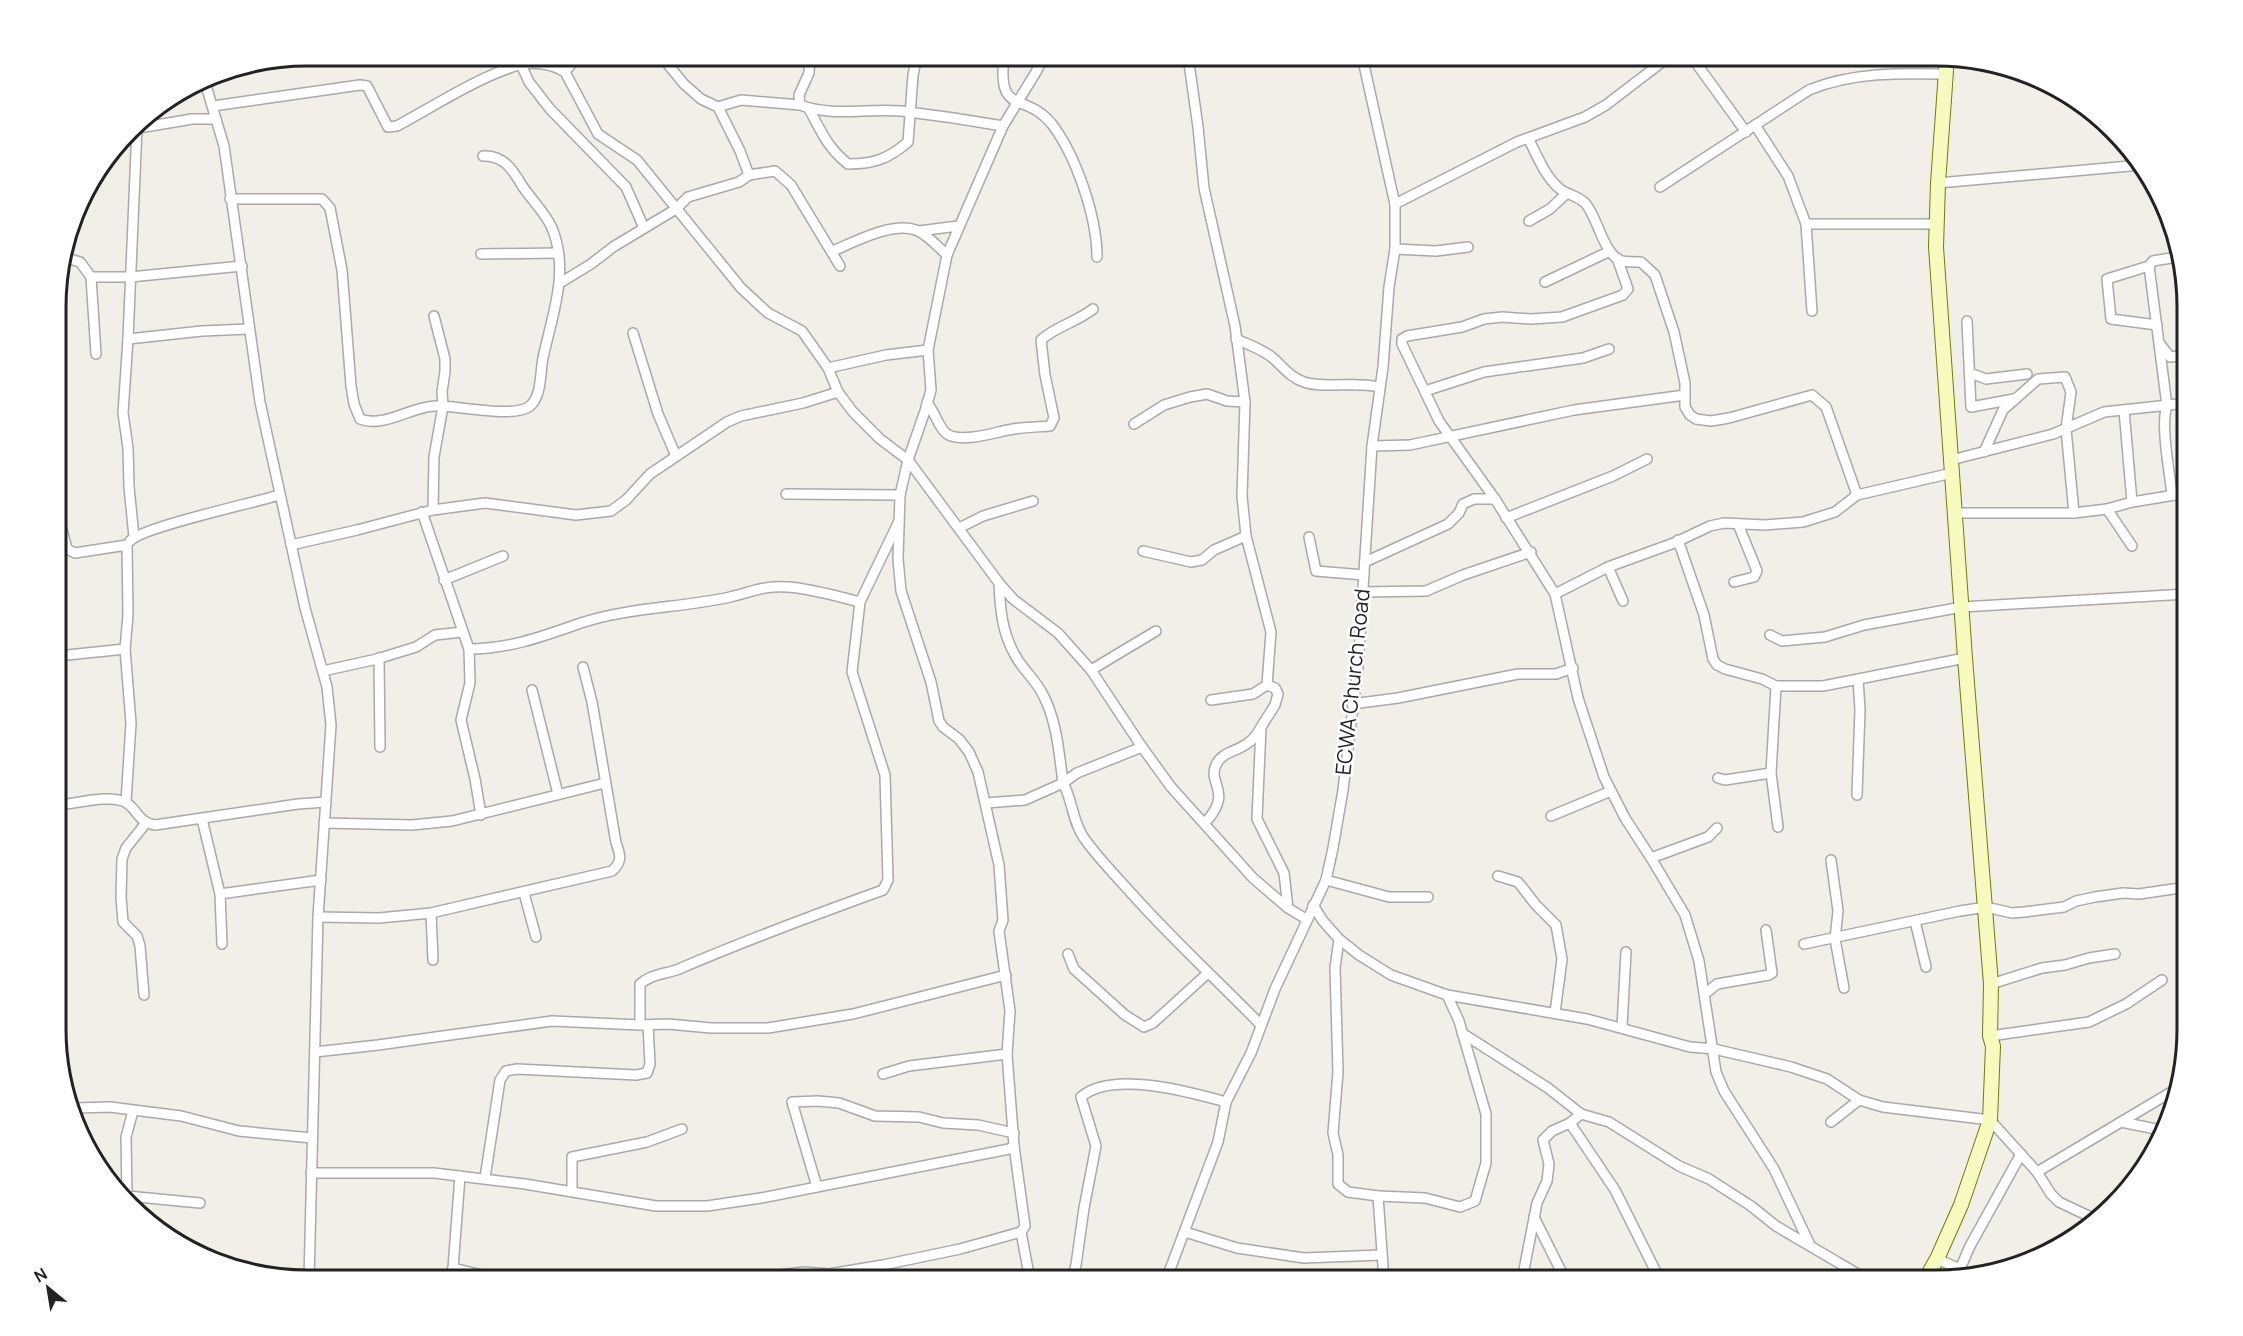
<svg xmlns="http://www.w3.org/2000/svg" width="2243" height="1336" viewBox="0 0 2243 1336" font-family="Manrope,sans-serif">
	<rect width="100%" height="100%" fill="#f2efe9"/>
	<g fill="none" stroke-linecap="round" stroke-linejoin="round">
		<defs>
			<g id="street">
				<polyline points="517,56 529,82 550,109 626,187 644,228"/>
				<polyline points="661,56 684,84 701,99 718,107 740,151 749,175"/>
				<path d="M810,56L809,73L799,95L800,105C832,117 867,108 901,111C935,115 969,120 1003,126"/>
				<path d="M1004,56C997,117 1024,91 1051,123C1076,155 1097,217 1097,257"/>
				<polyline points="1188,56 1198,127 1204,188 1235,326 1245,402 1242,496 1246,536 1271,632 1267,685 1253,694 1211,700"/>
				<polyline points="1691,56 1746,132"/>
				<polyline points="565,72 572,63 572,56"/>
				<polyline points="204,79 224,146 260,402 305,608 327,687 331,725 318,917 309,1280"/>
				<path d="M213,106L360,85L367,86L388,127L397,126C434,106 480,76 519,65C533,61 553,64 565,72L598,134L637,160L741,288L768,313L802,331L828,368L838,392L853,412L880,439L908,460L999,583L1013,599L1058,633L1091,670L1142,747L1171,787L1253,878L1288,908L1306,919"/>
				<polyline points="718,107 741,100 800,105"/>
				<path d="M809,109C821,131 827,147 848,164C874,164 888,159 908,142L913,75L917,56"/>
				<polyline points="1755,125 1788,176 1806,224 1812,311"/>
				<polyline points="133,129 192,119 216,119"/>
				<path d="M1528,138C1537,155 1545,177 1560,189C1568,195 1578,196 1585,203C1598,217 1603,255 1622,261C1628,262 1635,262 1641,262L1655,275L1674,332L1685,383V407L1690,415L1696,419L1711,421L1729,418L1812,395L1826,407L1857,495"/>
				<polyline points="1938,183 2141,165"/>
				<path d="M1660,187L1809,90C1852,72 1901,73 1946,74"/>
				<path d="M230,199H322L330,208L342,270L351,386L354,404L360,419C384,428 410,407 435,406C456,405 515,419 530,406C542,396 540,372 543,358C552,315 570,272 552,228C546,214 532,200 523,187C513,170 504,155 483,156"/>
				<polyline points="1395,204 1517,142 1585,117 1606,105 1670,56"/>
				<polyline points="1529,221 1550,209 1567,193"/>
				<polyline points="1806,224 1937,224"/>
				<polyline points="919,231 958,226"/>
				<polyline points="1395,249 1436,251 1468,247"/>
				<path d="M833,251C854,242 895,220 918,231C929,236 938,247 947,255"/>
				<polyline points="481,254 558,253"/>
				<polyline points="63,257 80,262 91,277 130,277 242,266"/>
				<polyline points="1617,258 1628,289 1623,295 1562,317 1531,319 1502,317 1484,319 1462,327 1407,336 1402,339 1402,344 1439,421 1495,499 1555,594 1578,698 1604,777 1625,818 1651,858 1685,915 1699,961 1716,1072 1724,1091 1774,1169 1810,1245"/>
				<polyline points="2149,266 2107,279 2111,319 2157,325"/>
				<polyline points="91,277 96,354"/>
				<polyline points="1545,282 1610,251"/>
				<polyline points="560,283 591,264 613,247 676,209 688,197 739,182 749,175 775,171 791,185 840,266"/>
				<polyline points="1967,321 1971,407 2014,399"/>
				<polyline points="633,333 658,414 676,456"/>
				<polyline points="128,339 202,331 249,329"/>
				<path d="M1236,339C1249,345 1263,349 1274,359C1283,367 1291,378 1304,382C1325,389 1355,381 1379,387"/>
				<polyline points="2160,344 2170,357 2187,355"/>
				<polyline points="828,368 886,355 928,350"/>
				<polyline points="1970,373 1986,379 2027,374"/>
				<polyline points="1425,391 1484,372 1583,358 1609,349"/>
				<path d="M927,403C935,411 938,428 947,434C961,443 993,433 1008,430C1021,427 1036,427 1050,426L1054,418L1045,375L1041,340C1056,326 1077,322 1093,309"/>
				<polyline points="1134,424 1164,405 1190,397 1207,394 1227,401 1245,402"/>
				<polyline points="1372,446 1410,445 1574,410 1685,395"/>
				<polyline points="1984,452 2003,410 2038,379 2065,377 2071,392 2066,429 2074,513"/>
				<polyline points="1951,460 2053,434 2104,412 2187,403"/>
				<polyline points="786,494 900,495"/>
				<path d="M2172,495C2170,474 2160,424 2167,406L2149,266L2153,261L2177,257"/>
				<polyline points="2132,502 2175,495 2187,498"/>
				<polyline points="2107,509 2132,502 2124,410"/>
				<polyline points="433,510 434,457 443,406 442,392 445,371 445,359 434,316"/>
				<path d="M422,512L469,649C509,649 544,636 581,623C629,607 681,608 730,597C752,592 764,585 788,587C813,589 836,596 860,602"/>
				<polyline points="1955,513 2074,513 2107,509 2132,546"/>
				<polyline points="58,514 67,549 75,553 127,545 128,615 125,649 131,723 126,802"/>
				<polyline points="1506,518 1613,476 1647,459"/>
				<polyline points="959,528 983,516 1033,501"/>
				<polyline points="134,537 129,487 128,448 123,413 128,339 137,128"/>
				<polyline points="1309,537 1316,571 1364,575"/>
				<polyline points="1678,540 1704,615 1713,659 1717,665 1725,669 1762,679 1776,686 1823,686 1965,658"/>
				<path d="M130,541C142,527 254,503 279,495"/>
				<polyline points="291,545 357,530 433,510 485,503 576,515 611,511 626,500 650,474 727,422 741,416 803,403 838,392"/>
				<polyline points="1143,551 1191,562 1202,560 1214,550 1246,536"/>
				<polyline points="1365,562 1448,524 1459,513 1463,504 1474,499 1495,499"/>
				<polyline points="1608,567 1623,601"/>
				<polyline points="444,580 503,556"/>
				<polyline points="1734,582 1754,577 1757,571 1738,524"/>
				<path d="M999,583C1000,608 1002,633 1015,655C1022,669 1035,679 1042,693C1057,720 1059,753 1063,783L1077,773L1142,747"/>
				<polyline points="1362,592 1426,591 1463,575 1531,552"/>
				<polyline points="1555,594 1608,567 1674,543 1710,526 1724,523 1765,525 1803,522 1835,512 1857,495 1952,473"/>
				<polyline points="1770,635 1782,641 1825,637 1864,625 1962,607 2187,594"/>
				<polyline points="469,649 470,683 461,720 475,779 481,815"/>
				<polyline points="58,656 125,649"/>
				<polyline points="2187,656 2185,668 2187,698"/>
				<polyline points="379,658 380,747"/>
				<polyline points="1091,670 1156,631"/>
				<polyline points="323,671 377,659 416,647 435,635 462,632"/>
				<polyline points="1267,685 1275,688 1278,694 1275,705 1261,727 1257,819 1284,873 1288,908"/>
				<polyline points="1776,686 1771,773 1778,827"/>
				<polyline points="532,690 558,794"/>
				<polyline points="1352,704 1398,698 1518,674 1556,674 1573,668"/>
				<polyline points="1718,778 1725,780 1771,773"/>
				<polyline points="1857,795 1860,710 1858,679"/>
				<path d="M986,803L1025,800L1063,783C1073,801 1072,821 1084,838C1098,858 1116,876 1132,894C1173,940 1218,981 1261,1025"/>
				<path d="M58,805C76,804 109,794 125,802C138,809 137,822 155,825L298,804L326,802"/>
				<polyline points="1551,816 1611,791"/>
				<polyline points="202,819 220,894 222,944"/>
				<polyline points="324,823 412,825 452,821 605,783"/>
				<path d="M1205,823C1235,790 1205,784 1217,763C1225,748 1247,753 1260,729"/>
				<polyline points="1651,858 1708,837 1717,828"/>
				<polyline points="1831,860 1838,911 1835,939 1844,988"/>
				<polyline points="1498,876 1518,882 1536,905 1556,925 1562,959 1555,1013"/>
				<polyline points="1326,880 1389,897 1428,897"/>
				<polyline points="524,893 536,937"/>
				<polyline points="220,894 321,880"/>
				<polyline points="1313,905 1323,921 1339,939 1359,955 1391,975 1447,995 1587,1019 1690,1047 1714,1049 1791,1067 1827,1079 1859,1100 1883,1107 1990,1120 2037,1172 2051,1194 2059,1202 2097,1220"/>
				<polyline points="431,913 433,960"/>
				<path d="M318,917L379,918L431,913L612,871C622,862 621,856 616,843L592,702L583,667"/>
				<polyline points="1915,921 1926,967"/>
				<polyline points="1339,939 1335,968 1338,1072 1333,1133 1338,1155 1338,1184 1348,1192 1378,1196 1384,1280"/>
				<polyline points="1804,944 1960,911 1986,907 2012,913 2024,912 2064,907 2076,901 2095,897 2123,893 2139,894 2187,887"/>
				<polyline points="1068,954 1074,969 1125,1015 1144,1027 1153,1023 1208,973"/>
				<polyline points="1991,984 2042,968 2065,965 2089,958 2115,954"/>
				<polyline points="1705,994 1717,984 1769,975 1772,973 1766,930"/>
				<polyline points="144,995 140,946 137,936 123,922 121,897 122,859 126,848 146,823"/>
				<path d="M640,1025V984C651,974 666,974 679,969C746,940 814,915 883,890L888,880L885,775L852,672L860,602L899,521"/>
				<polyline points="1622,1027 1626,952"/>
				<polyline points="1462,1033 1548,1088 1581,1114 1570,1123 1552,1131 1543,1140 1549,1164 1547,1181 1537,1203 1522,1280"/>
				<polyline points="1990,1036 2089,1022 2126,1004 2162,980"/>
				<polyline points="315,1052 378,1045 552,1021 640,1025 668,1024 711,1028 768,1028 853,1014 1006,975"/>
				<polyline points="883,1074 909,1066 1007,1054"/>
				<polyline points="75,1108 110,1107 181,1116 239,1131 312,1138"/>
				<polyline points="1581,1114 1609,1122 1679,1166 1709,1179 1751,1206 1776,1226 1868,1280"/>
				<polyline points="1831,1122 1859,1100"/>
				<polyline points="2121,1122 2161,1130"/>
				<polyline points="1570,1123 1615,1190 1660,1280"/>
				<polyline points="2037,1172 2173,1091"/>
				<polyline points="311,1173 434,1173 525,1184 656,1206 707,1206 761,1198 1009,1149 1014,1146 1007,1054 1010,1011 999,931 1003,920 999,865 978,772 969,752 959,739 943,727 939,721 931,682 901,591 898,559 900,495 908,460 925,411 931,390 928,350 947,255 1003,126 1036,72 1044,56"/>
				<polyline points="485,1178 500,1080 506,1071 517,1069 636,1075 647,1073 650,1064 648,1025"/>
				<polyline points="817,1187 792,1102 818,1101 839,1103 875,1116 919,1117 943,1123 978,1125 1014,1133"/>
				<polyline points="572,1191 572,1157 647,1142 682,1129"/>
				<polyline points="127,1196 126,1137 133,1111"/>
				<polyline points="127,1196 200,1203"/>
				<polyline points="1378,1196 1425,1198 1460,1207 1475,1201 1486,1163 1486,1114 1459,1021 1447,995"/>
				<polyline points="1534,1217 1565,1279"/>
				<polyline points="1021,1232 1030,1280"/>
				<polyline points="1185,1232 1237,1248 1304,1258 1381,1255"/>
				<polyline points="1937,1259 1960,1269 1968,1275"/>
				<polyline points="453,1268 502,1280"/>
				<polyline points="1960,1269 1970,1246 2021,1154"/>
				<polyline points="1383,1278 1422,1280"/>
				<polyline points="449,1280 453,1268 460,1176"/>
				<polyline points="737,1280 804,1272 829,1274 883,1265 960,1249 1021,1232 1025,1226 1014,1146"/>
				<path d="M1072,1280L1076,1265L1084,1208L1096,1146L1081,1097C1112,1070 1190,1092 1226,1102"/>
				<polyline points="1166,1280 1218,1142 1226,1102 1251,1053 1275,989 1326,880 1333,848 1343,790 1358,667 1372,446 1383,367 1389,287 1395,249 1395,204 1392,191 1362,56"/>
			</g>
			<polyline id="secondary" points="1925,1280 1937,1259 1961,1205 1990,1120 1993,1046 1990,1036 1991,984 1965,658 1936,247 1938,183 1947,57"/>
		</defs>
		<!-- street casing -->
		<use href="#street" stroke="#a9a9a9" stroke-width="12"/>
		<!-- secondary casing -->
		<use href="#secondary" stroke="#707d05" stroke-width="16"/>
		<!-- street -->
		<use href="#street" stroke="#fff" stroke-width="9"/>
		<!-- secondary -->
		<use href="#secondary" stroke="#f7fabf" stroke-width="14"/>
	</g>
	<g text-anchor="middle" stroke-width="5" stroke-linejoin="round" paint-order="stroke">
		<!-- street labels -->
		<g font-size="21" fill="#222" stroke="#fff">
			<text transform="translate(1353 682) rotate(-84)" y="7">ECWA Church Road</text>
		</g>
	</g>
	<!-- crop -->
	<path d="M0 0H2243V1336H0ZM307 66H1936A241 241 0 0 1 2177 307V1029A241 241 0 0 1 1936 1270H307A241 241 0 0 1 66 1029V307A241 241 0 0 1 307 66Z" fill="#fff" fill-rule="evenodd"/>
	<path fill="none" stroke="#222" stroke-width="3" d="M307 66H1936A241 241 0 0 1 2177 307V1029A241 241 0 0 1 1936 1270H307A241 241 0 0 1 66 1029V307A241 241 0 0 1 307 66Z"/>
	<!-- north arrow -->
	<g transform="translate(48 1288) rotate(330)" stroke="#ffffff" stroke-width="4.5" paint-order="stroke">
	<path d="M0-4.5L10 22L0 15L-10 22Z" fill="#222222"/>
	<text y="-9" font-size="16" font-weight="bold" text-anchor="middle" fill="#222222">N</text>
	</g>
</svg>
